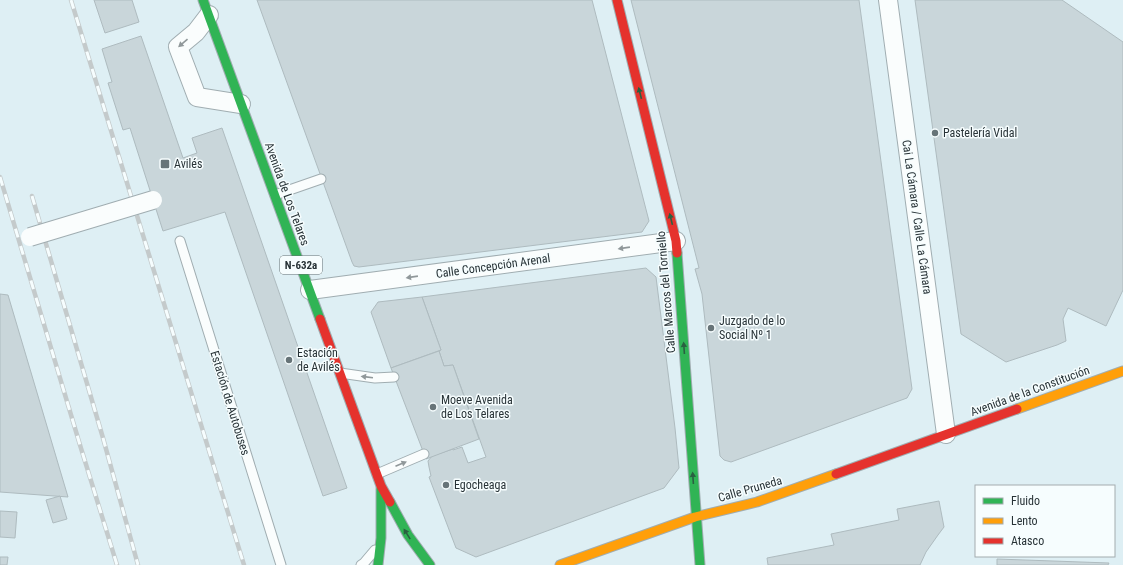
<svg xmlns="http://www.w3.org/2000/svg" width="1123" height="565" viewBox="0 0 1123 565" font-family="'Roboto Condensed',sans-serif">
	<rect width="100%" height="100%" fill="#deeff4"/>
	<!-- building -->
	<g fill="#c9d6da" stroke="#aebbbf">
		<polygon points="94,0 132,0 139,22 105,33"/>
		<polygon points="257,0 592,0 649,221 642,232 359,267 354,266 352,262"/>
		<polygon points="631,0 859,0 912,389 907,398 731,462 724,460 720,456 702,294 695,269 699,268"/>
		<polygon points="915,0 1062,0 1123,42 1123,290 1106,326 1068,308 1063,319 1066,341 1057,345 1006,362 961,334"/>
		<polygon points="141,36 183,158 197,153 192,138 222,128 347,488 323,496 225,212 163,231 130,128 123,130 108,83 112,82 102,49"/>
		<polygon points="646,268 656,277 675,428 679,468 664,488 476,557 456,548 429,477 431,476 429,467 428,461 432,456 453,449 453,450 462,447 468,463 486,457 453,365 444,366 439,351 441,350 422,297"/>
		<polygon points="0,294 8,295 68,497 0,492"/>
		<polygon points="422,297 441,350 391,368 371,312 378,302"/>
		<polygon points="439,351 444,366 453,365 479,439 426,459 391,368"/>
		<polygon points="60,496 67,519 53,523 46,500"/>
		<polygon points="939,501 944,527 938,535 926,552 920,565 768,565 767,558 834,545 831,534 899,520 897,509"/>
		<polygon points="0,511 17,512 15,538 0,537"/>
		<polygon points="0,557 8,557 7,565 0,565"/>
		<polygon points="997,559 1109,563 1108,565 997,565"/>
	</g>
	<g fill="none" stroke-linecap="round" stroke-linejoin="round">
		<defs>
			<g id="lane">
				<polyline points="275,195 321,179"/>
				<polyline points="180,241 281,565"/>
				<polyline points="340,373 375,378 394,377"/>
				<polyline points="377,474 424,454"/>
				<polyline points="361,565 364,563 375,550"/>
			</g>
			<g id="street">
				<polyline points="888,0 946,434"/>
				<polyline points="209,15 196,32 178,47 197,97 241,104"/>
				<polyline points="310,290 676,241"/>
			</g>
			<g id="fast">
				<polyline points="203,0 320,319"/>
				<polyline points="677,253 700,565"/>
				<polyline points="390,502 408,535 430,565"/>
				<polyline points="378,565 381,538 381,489"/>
			</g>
			<g id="slow">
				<polyline points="1017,409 1123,371"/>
				<polyline points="560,565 695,517 757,502 836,474"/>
			</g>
			<g id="jam">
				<polyline points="617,0 676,241 677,253"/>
				<polyline points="320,319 381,486 390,502"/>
				<polyline points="836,474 1017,409"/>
			</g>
		</defs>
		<!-- lane casing -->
		<use href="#lane" stroke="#a0adb1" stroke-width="11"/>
		<!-- street casing -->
		<use href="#street" stroke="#a0adb1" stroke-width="20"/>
		<!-- fast casing -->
		<use href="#fast" stroke="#a0adb1" stroke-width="11"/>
		<!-- slow casing -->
		<use href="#slow" stroke="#a0adb1" stroke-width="11"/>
		<!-- jam casing -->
		<use href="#jam" stroke="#a0adb1" stroke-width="11"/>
		<!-- lane -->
		<use href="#lane" stroke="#fafdfd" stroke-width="9"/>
		<!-- street -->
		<use href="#street" stroke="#fafdfd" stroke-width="18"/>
		<!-- fast -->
		<use href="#fast" stroke="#30b455" stroke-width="9"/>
		<!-- slow -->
		<use href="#slow" stroke="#ff9f0a" stroke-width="9"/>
		<!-- jam -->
		<use href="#jam" stroke="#e5322d" stroke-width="9"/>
		<defs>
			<g id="rail">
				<polyline points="71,0 244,565"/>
				<polyline points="0,177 80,445 117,565"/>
				<polyline points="32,196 103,438 138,565"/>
			</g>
		</defs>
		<!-- rail casing -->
		<use href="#rail" stroke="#c4cacb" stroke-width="4.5"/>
		<!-- rail -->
		<use href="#rail" stroke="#f6fdfe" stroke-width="3" stroke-dasharray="9" stroke-linecap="butt"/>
		<defs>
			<polyline id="street-bridge" points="30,237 153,200"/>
		</defs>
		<!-- street-bridge casing -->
		<use href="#street-bridge" stroke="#a0adb1" stroke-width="20" stroke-linecap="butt"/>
		<!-- street-bridge -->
		<use href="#street-bridge" stroke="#fafdfd" stroke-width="18"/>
	</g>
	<!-- one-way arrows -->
	<defs><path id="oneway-solid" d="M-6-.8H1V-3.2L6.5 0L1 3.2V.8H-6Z"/></defs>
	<g fill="#90989a">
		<use href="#oneway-solid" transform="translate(183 43) rotate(139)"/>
		<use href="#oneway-solid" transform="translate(624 248) rotate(172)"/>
		<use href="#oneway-solid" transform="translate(412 277) rotate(172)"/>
		<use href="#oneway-solid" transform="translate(367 377) rotate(-173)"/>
		<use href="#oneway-solid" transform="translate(401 464) rotate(-23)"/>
	</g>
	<g fill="#2a6041">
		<use href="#oneway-solid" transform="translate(640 93) rotate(-104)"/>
		<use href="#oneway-solid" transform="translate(671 219) rotate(-104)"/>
		<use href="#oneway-solid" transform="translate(684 348) rotate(-94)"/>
		<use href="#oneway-solid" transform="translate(693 478) rotate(-94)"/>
		<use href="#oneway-solid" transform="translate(407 534) rotate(-122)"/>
	</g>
	<!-- markers -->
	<g fill="#677478" stroke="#f6fdfe" stroke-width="1.5">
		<circle cx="935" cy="133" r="4"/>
		<rect x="160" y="159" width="10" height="10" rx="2"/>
		<circle cx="711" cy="328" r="4"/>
		<circle cx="289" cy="360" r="4"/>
		<circle cx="433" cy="407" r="4"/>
		<circle cx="446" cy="485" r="4"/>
	</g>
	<g text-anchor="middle" stroke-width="3" stroke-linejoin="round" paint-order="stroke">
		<!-- shield labels -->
		<rect fill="#f6fdfe" stroke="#656f72" stroke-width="1" x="280" y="256" width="42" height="18" rx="3"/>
		<g font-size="11" font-weight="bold" fill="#273236">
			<text x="301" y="269">N-632a</text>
		</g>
		<!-- poi labels -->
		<g font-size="12" fill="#273236" stroke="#f6fdfe" text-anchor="start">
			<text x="943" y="137">Pastelería Vidal</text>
			<text x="174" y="168">Avilés</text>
			<text x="719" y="325">Juzgado de lo<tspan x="719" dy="14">Social Nº 1</tspan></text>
			<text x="297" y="357">Estación<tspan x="297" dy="14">de Avilés</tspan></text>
			<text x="441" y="404">Moeve Avenida<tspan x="441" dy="14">de Los Telares</tspan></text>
			<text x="454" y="489">Egocheaga</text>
		</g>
		<!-- street labels -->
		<g font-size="12" fill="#273236" stroke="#f6fdfe">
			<text transform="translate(287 194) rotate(70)" y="4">Avenida de Los Telares</text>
			<text transform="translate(917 217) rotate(82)" y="4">Cai La Cámara / Calle La Cámara</text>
			<text transform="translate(493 266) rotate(-8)" y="4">Calle Concepción Arenal</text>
			<text transform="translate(666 292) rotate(-95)" y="4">Calle Marcos del Torniello</text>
			<text transform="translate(1030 391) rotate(-20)" y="4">Avenida de la Constitución</text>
			<text transform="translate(230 403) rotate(73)" y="4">Estación de Autobuses</text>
			<text transform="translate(750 489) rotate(-16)" y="4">Calle Pruneda</text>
		</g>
	</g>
	<!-- legend -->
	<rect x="975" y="485" width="140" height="72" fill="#f6fdfe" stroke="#a3acae"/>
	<rect x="983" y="498" width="20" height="6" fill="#30b455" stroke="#a3acae"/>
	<text x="1011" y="505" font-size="12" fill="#273236">Fluido</text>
	<rect x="983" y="518" width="20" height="6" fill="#ff9f0a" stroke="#a3acae"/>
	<text x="1011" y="525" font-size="12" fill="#273236">Lento</text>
	<rect x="983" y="538" width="20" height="6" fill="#e5322d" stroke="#a3acae"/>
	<text x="1011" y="545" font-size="12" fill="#273236">Atasco</text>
</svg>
